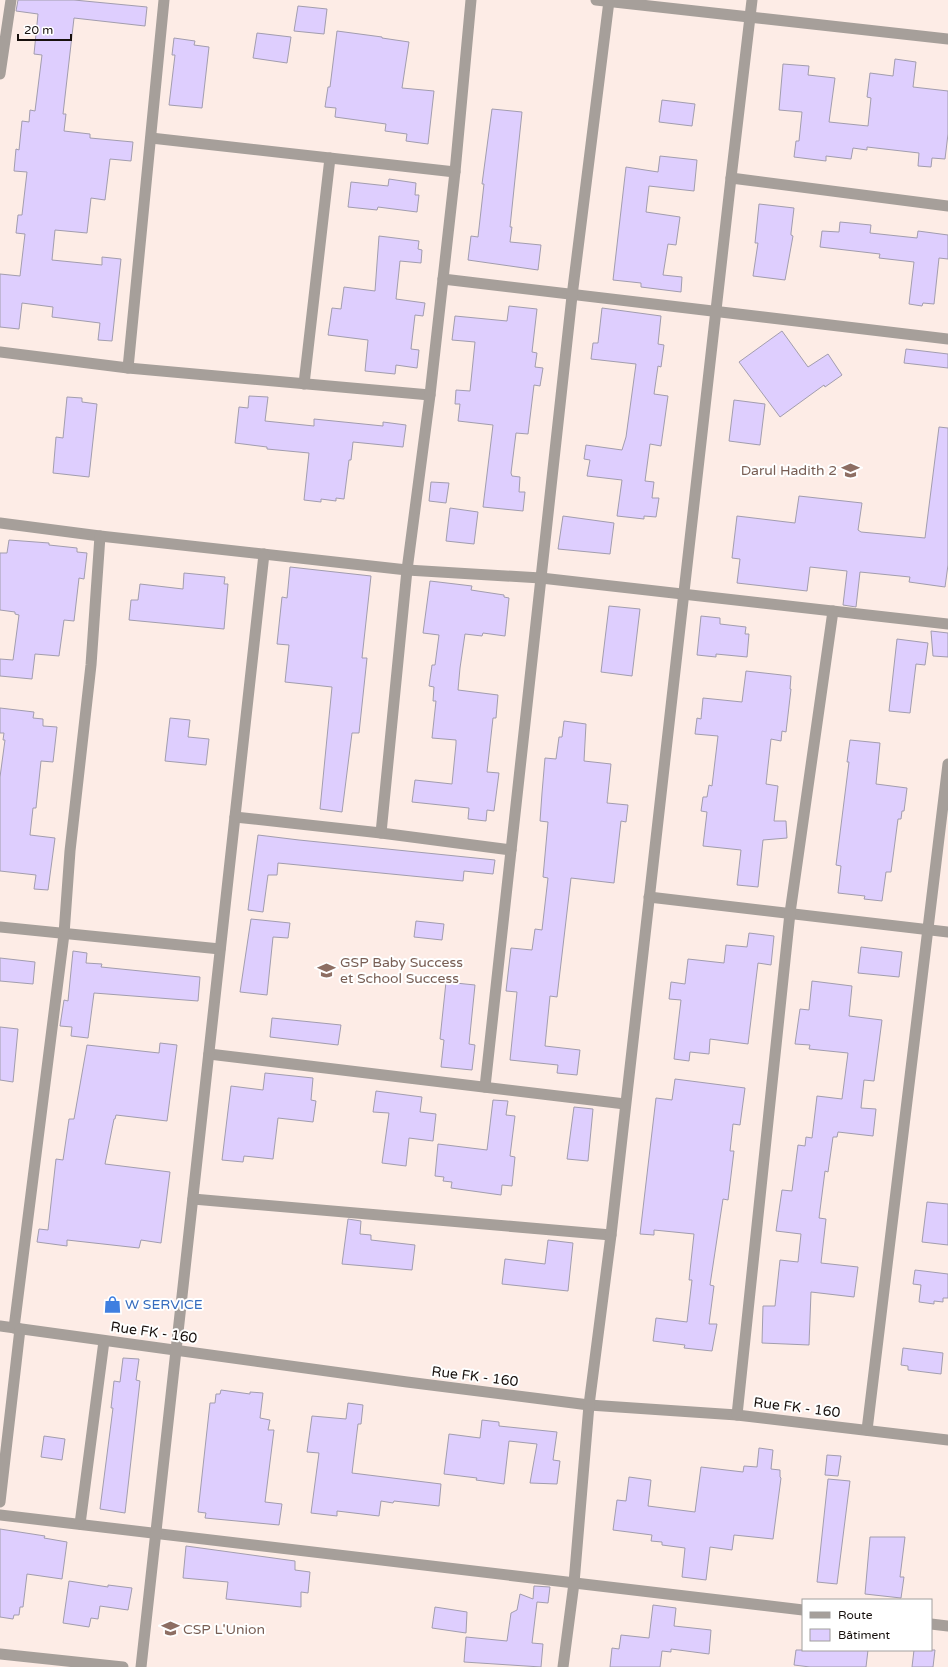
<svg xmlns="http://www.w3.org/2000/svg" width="948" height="1667" viewBox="0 0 948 1667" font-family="'Varela Round',sans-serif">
	<rect width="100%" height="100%" fill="#fdece6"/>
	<!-- building -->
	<g fill="#decefe" stroke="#a29dae">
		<polygon points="18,0 74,0 147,7 145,26 74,18 63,114 66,114 64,131 90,134 90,138 133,142 131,161 110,159 105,200 91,198 87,233 55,230 52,260 102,265 102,257 121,259 112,341 98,340 100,323 52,317 53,307 22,303 19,329 0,327 0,274 20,276 25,234 16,233 18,215 22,215 27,172 14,171 16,149 19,150 22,121 29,122 30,110 35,111 42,55 34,54 38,14 16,11"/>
		<polygon points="298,6 327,9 324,34 294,31"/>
		<polygon points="337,31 382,37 382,38 409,42 402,88 434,91 428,144 406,141 407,134 385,131 386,124 335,117 336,108 325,107 328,87 330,87"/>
		<polygon points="257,33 291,37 287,63 253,58"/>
		<polygon points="174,38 195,41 194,45 209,47 202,108 169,105 175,55 172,55"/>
		<polygon points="895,59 916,62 913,87 948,91 948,134 945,159 932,158 931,167 918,166 919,153 867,147 867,150 853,148 851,159 826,156 826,161 794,157 796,141 799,141 802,112 779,110 783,64 809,66 808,75 835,78 829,122 868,126 871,98 867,97 870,73 893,76"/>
		<polygon points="662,100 695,104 692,126 659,122"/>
		<polygon points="492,109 522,112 510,227 512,227 510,242 541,245 538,270 468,260 471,236 478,237 484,184 482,184"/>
		<polygon points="660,156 697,160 694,191 649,186 646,212 680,217 676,245 668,244 663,275 682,277 681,292 641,287 641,283 613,280 626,167 658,172"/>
		<polygon points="389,179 416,183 415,195 419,195 417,212 378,207 377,210 348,207 351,182 388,186"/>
		<polygon points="759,204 794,208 791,233 791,235 793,236 785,280 753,276 758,243 755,243"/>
		<polygon points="840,222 871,225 870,233 917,238 918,231 948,235 948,259 939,258 934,304 923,303 922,306 909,304 914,262 879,258 880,254 820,247 822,231 839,232"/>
		<polygon points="379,236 419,241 418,249 422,250 421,263 400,261 396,299 425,303 423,316 415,315 411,349 419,350 417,368 396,365 395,374 365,371 368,340 328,335 332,308 341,309 344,287 375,291"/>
		<polygon points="509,306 537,309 532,352 537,353 535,367 543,368 540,386 534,385 528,434 516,433 511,473 512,476 520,477 519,492 525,492 523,511 483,507 493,425 458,421 460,404 455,404 456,390 470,391 475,342 452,340 455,316 507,321"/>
		<polygon points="602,308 661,316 658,344 664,345 661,367 658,366 654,394 668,396 661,446 650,444 645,481 654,482 652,498 659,498 656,517 644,516 644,519 617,516 622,480 587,476 590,460 584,459 586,445 622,450 626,437 636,364 591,359 593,343 598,343"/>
		<polygon points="782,331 808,367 828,354 842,375 825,387 824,385 780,417 739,362"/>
		<polygon points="906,349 948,354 948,368 904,363"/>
		<polygon points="249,396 268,397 265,421 314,426 314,419 383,426 383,422 406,425 403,447 353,442 351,460 349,460 344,499 336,498 336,501 321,499 321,502 304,500 309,453 267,449 267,447 235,443 239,407 248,408"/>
		<polygon points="67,397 82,398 82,402 97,404 89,477 53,473 56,437 63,438"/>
		<polygon points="734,400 765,404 760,445 729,441"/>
		<polygon points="939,427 948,428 948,565 945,587 909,582 910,577 860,572 856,607 843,605 847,571 810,567 807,591 737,583 740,559 732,558 737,516 795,523 799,496 862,503 858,530 861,532 925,538"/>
		<polygon points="431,482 449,483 446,503 429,501"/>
		<polygon points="450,508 478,512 474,544 446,541"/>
		<polygon points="563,516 614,523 610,554 558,549"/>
		<polygon points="9,540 49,543 49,545 77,548 77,552 87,553 84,579 79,578 74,621 64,620 59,656 35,654 32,679 0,676 0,659 13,660 19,615 15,614 15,612 0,610 0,553 7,553"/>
		<polygon points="290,567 371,576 362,658 367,658 359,733 352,733 342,812 320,809 332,687 285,682 289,645 277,644 282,597 287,598"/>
		<polygon points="184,573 225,577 224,584 228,584 224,629 129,620 131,600 138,600 140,584 183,589"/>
		<polygon points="430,581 472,586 471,590 504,595 504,597 509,598 505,636 483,633 482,636 465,634 460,668 458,690 498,695 496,718 493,718 487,772 499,773 494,811 487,810 486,821 468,819 469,808 412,802 415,780 452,784 456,744 456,740 432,738 436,701 433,701 434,687 429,686 432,665 435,665 439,635 423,633"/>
		<polygon points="609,606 640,609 632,676 601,672"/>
		<polygon points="701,616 720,618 720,624 746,627 745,634 749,634 747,657 716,654 716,657 697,655"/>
		<polygon points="931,631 948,633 948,657 933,656"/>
		<polygon points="897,639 928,643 925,665 916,664 910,713 889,711"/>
		<polygon points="746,671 791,676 790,689 791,689 786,732 782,731 781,741 771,739 766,784 778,786 774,821 786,821 787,838 763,840 758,887 737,885 741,850 703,846 707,812 701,811 703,797 707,797 709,785 712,786 718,736 695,734 697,718 701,719 703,698 742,702"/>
		<polygon points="0,708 34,712 33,718 43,719 43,726 57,727 53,762 41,761 36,808 33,808 30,835 55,838 48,890 34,889 36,875 0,871 0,777 5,740 3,740 4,733 0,733"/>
		<polygon points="170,718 190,720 188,737 209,739 206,765 165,761"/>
		<polygon points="564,721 586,724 584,761 611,764 607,803 628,805 626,822 621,821 614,883 571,878 557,997 550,996 545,1046 580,1050 577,1075 557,1073 558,1065 510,1060 517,992 506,991 511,948 532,950 535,929 542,930 548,878 543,877 548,822 540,821 542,793 545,758 556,759 559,737 562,737"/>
		<polygon points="850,740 880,743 876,784 907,788 904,811 902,811 901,819 898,819 891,872 886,872 882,901 864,899 865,896 838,893 841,866 836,865 849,762 847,762"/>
		<polygon points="258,835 299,840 495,860 493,874 464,871 463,881 278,863 277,875 268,875 263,912 248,910"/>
		<polygon points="251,919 290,923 288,938 273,937 267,995 240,992"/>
		<polygon points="416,921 444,924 442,940 414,937"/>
		<polygon points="749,933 774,936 771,965 758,963 748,1044 710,1039 709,1054 690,1052 689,1061 674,1059 681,1000 669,999 671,982 685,984 688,959 724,963 726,945 747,947"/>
		<polygon points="861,947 902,952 899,977 858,973"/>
		<polygon points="73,951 87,953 86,963 102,964 101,967 200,977 198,1001 94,993 88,1038 71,1036 72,1027 60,1026 64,1000 68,1001"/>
		<polygon points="0,958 35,962 33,984 0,981"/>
		<polygon points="812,981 852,986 849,1016 882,1020 874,1081 864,1080 861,1108 876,1109 873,1136 838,1132 837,1137 833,1137 828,1172 825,1171 819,1218 826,1219 821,1263 858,1267 854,1297 811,1292 809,1345 762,1343 763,1306 775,1306 780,1260 798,1262 801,1234 776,1231 782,1190 792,1191 798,1145 805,1146 806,1137 812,1138 817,1096 842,1099 848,1053 809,1049 810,1045 795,1044 800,1009 809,1010"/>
		<polygon points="446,982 475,985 469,1044 475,1045 472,1070 441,1067 444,1040 440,1039"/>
		<polygon points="272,1018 341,1025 338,1045 270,1037"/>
		<polygon points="0,1027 18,1029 13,1082 0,1080"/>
		<polygon points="160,1043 177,1045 167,1121 116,1115 115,1119 114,1119 105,1164 170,1172 161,1243 141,1240 139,1248 67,1240 67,1246 37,1242 39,1229 48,1230 56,1159 63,1160 69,1119 74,1119 87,1045 159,1053"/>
		<polygon points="265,1073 313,1078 311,1100 316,1101 313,1122 278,1118 273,1159 244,1156 243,1162 222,1160 231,1086 263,1090"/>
		<polygon points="675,1079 745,1088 740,1125 733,1124 730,1151 734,1151 728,1200 723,1199 710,1285 714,1286 709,1324 717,1324 712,1351 684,1348 685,1345 653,1341 656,1318 687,1322 692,1280 689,1280 694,1234 654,1230 654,1235 640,1234 656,1098 672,1100"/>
		<polygon points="376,1091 422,1097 420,1112 436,1114 433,1141 409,1138 406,1166 382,1163 389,1113 373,1112"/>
		<polygon points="493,1100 508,1101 506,1115 515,1116 510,1156 515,1157 512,1186 502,1185 501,1195 451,1188 452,1182 443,1181 444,1177 435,1176 438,1144 487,1150"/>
		<polygon points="574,1107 593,1109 588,1161 567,1159"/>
		<polygon points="927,1202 948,1204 948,1245 922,1242"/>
		<polygon points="348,1219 361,1221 360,1234 371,1235 371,1240 415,1245 412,1270 342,1264"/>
		<polygon points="548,1240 573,1243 568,1291 502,1284 505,1259 545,1264"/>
		<polygon points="915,1270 948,1274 948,1298 943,1298 943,1302 934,1301 934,1304 919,1302 921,1285 913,1284"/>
		<polygon points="903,1348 943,1353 941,1374 908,1370 908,1366 901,1365"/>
		<polygon points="123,1358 139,1359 136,1380 140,1381 125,1513 100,1509 113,1408 111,1408 114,1381 120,1382"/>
		<polygon points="221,1390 250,1394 250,1392 263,1393 260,1418 270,1420 268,1430 274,1430 265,1502 282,1504 279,1525 205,1518 206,1513 198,1512 210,1403 215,1403 216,1394 220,1394"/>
		<polygon points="348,1403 363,1405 361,1424 358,1424 352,1473 441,1484 439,1506 394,1501 393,1503 381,1501 379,1516 337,1511 337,1516 311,1513 319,1453 307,1452 312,1416 346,1419"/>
		<polygon points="482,1420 499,1422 499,1426 557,1432 553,1460 560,1461 557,1484 530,1483 537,1444 509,1441 504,1484 476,1480 477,1478 444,1474 449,1434 480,1438"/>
		<polygon points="44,1436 65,1439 62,1460 41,1457"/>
		<polygon points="759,1448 773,1450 771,1469 780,1470 780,1477 781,1478 773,1539 734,1535 732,1550 710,1547 706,1580 682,1577 685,1548 662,1545 662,1542 651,1541 652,1535 613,1530 617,1500 626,1501 629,1477 651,1480 648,1506 695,1512 701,1467 743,1472 744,1466 757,1467"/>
		<polygon points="827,1455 841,1456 838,1476 825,1475"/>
		<polygon points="828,1479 850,1481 837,1584 817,1582"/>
		<polygon points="0,1529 45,1536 44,1538 67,1542 62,1579 27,1574 23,1607 20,1607 19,1615 14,1615 13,1619 0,1617"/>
		<polygon points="870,1537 905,1537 900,1577 904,1577 901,1598 865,1594"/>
		<polygon points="186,1546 295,1561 295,1570 310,1572 308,1593 301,1592 301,1607 226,1599 228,1582 183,1578"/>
		<polygon points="69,1581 108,1587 108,1585 132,1588 128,1610 100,1606 98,1619 91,1618 89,1627 63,1623"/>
		<polygon points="534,1586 550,1587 548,1603 537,1602 532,1643 543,1644 541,1667 464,1662 466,1637 507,1641 511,1613 517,1610 520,1594 533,1599"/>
		<polygon points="653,1605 676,1608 674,1626 711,1630 709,1654 671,1649 671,1652 662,1651 660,1667 610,1667 612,1648 619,1649 621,1635 649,1638"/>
		<polygon points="435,1607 467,1612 466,1633 432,1628"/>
		<polygon points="796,1650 868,1650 866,1667 810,1667 794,1665"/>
		<polygon points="914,1650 935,1650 933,1667 912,1667"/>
	</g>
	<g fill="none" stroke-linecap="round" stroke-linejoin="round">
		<!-- minor -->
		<g stroke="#a69f9a" stroke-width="11">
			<polyline points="596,0 948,39"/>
			<polyline points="0,74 11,0"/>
			<polyline points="151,138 455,172"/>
			<polyline points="731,178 948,206"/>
			<polyline points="443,279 948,339"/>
			<polyline points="0,352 128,368 430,395"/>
			<polyline points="128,368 164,0"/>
			<polyline points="304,384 330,158"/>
			<polyline points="0,523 100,536 407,570 541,578 948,624"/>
			<polyline points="235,817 381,833 511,850"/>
			<polyline points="381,833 407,570 430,395 455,172 471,0"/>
			<polyline points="649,897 948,932"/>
			<polyline points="0,927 220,949"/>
			<polyline points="209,1054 625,1104"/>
			<polyline points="485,1087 572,296 609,1"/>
			<polyline points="193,1199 611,1235"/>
			<polyline points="0,1326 407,1382 589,1405 737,1415 948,1440"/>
			<polyline points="14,1328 64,934 70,851 91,665 100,536"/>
			<polyline points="737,1415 790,913 833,611"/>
			<polyline points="867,1430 948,764"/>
			<polyline points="0,1502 20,1329"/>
			<polyline points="0,1515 803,1610"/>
			<polyline points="80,1524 104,1341"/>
			<polyline points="931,1624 948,1626"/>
			<polyline points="0,1654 123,1667"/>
			<polyline points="141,1667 264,554"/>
			<polyline points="563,1667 574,1583 589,1405 611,1235 731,178 752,0"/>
		</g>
	</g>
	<!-- icons -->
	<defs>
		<symbol id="school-bare" viewBox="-9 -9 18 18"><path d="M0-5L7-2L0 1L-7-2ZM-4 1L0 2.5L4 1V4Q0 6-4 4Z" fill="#8d6e63" stroke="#fff" stroke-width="2.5" paint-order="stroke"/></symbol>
		<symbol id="shop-bare" viewBox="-9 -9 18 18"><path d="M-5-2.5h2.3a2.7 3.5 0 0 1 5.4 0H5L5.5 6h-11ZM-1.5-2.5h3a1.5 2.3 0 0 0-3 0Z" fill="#3f7fe0" stroke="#fff" stroke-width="2.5" paint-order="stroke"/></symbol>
	</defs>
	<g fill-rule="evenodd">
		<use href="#school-bare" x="838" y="458" width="25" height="25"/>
		<use href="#school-bare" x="314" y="958" width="25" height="25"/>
		<use href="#shop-bare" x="100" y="1292" width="25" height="25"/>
		<use href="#school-bare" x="158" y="1616" width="25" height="25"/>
	</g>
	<g text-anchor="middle" stroke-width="4" stroke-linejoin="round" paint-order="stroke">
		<!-- education labels -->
		<g font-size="14" fill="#785e54" stroke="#fff" text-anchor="start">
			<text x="837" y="475" text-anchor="end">Darul Hadith 2</text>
			<text x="340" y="967">GSP Baby Success<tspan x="340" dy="16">et School Success</tspan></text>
			<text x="183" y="1634">CSP L'Union</text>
		</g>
		<!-- shop labels -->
		<g font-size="14" fill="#366cbe" stroke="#fff" text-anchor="start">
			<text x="125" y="1309">W SERVICE</text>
		</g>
		<!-- street labels -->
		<g font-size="14" fill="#17100d" stroke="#fff">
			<text transform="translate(154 1332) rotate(8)" y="5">Rue FK - 160</text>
			<text transform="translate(475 1376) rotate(7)" y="5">Rue FK - 160</text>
			<text transform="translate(797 1407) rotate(7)" y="5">Rue FK - 160</text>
		</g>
	</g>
	<!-- legend -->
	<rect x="802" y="1599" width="130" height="52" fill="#ffffff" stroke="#a29f9e"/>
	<rect x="810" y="1612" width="20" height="6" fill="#a69f9a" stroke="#a29f9e"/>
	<text x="838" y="1619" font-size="12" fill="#17100d">Route</text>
	<rect x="810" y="1629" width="20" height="12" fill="#decefe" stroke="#a29f9e"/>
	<text x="838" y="1639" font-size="12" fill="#17100d">Bâtiment</text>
	<!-- scale -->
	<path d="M18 34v6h53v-6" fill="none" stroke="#17100d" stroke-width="2"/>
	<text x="24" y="34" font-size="12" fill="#17100d" stroke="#ffffff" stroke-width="3" paint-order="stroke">20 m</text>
</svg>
